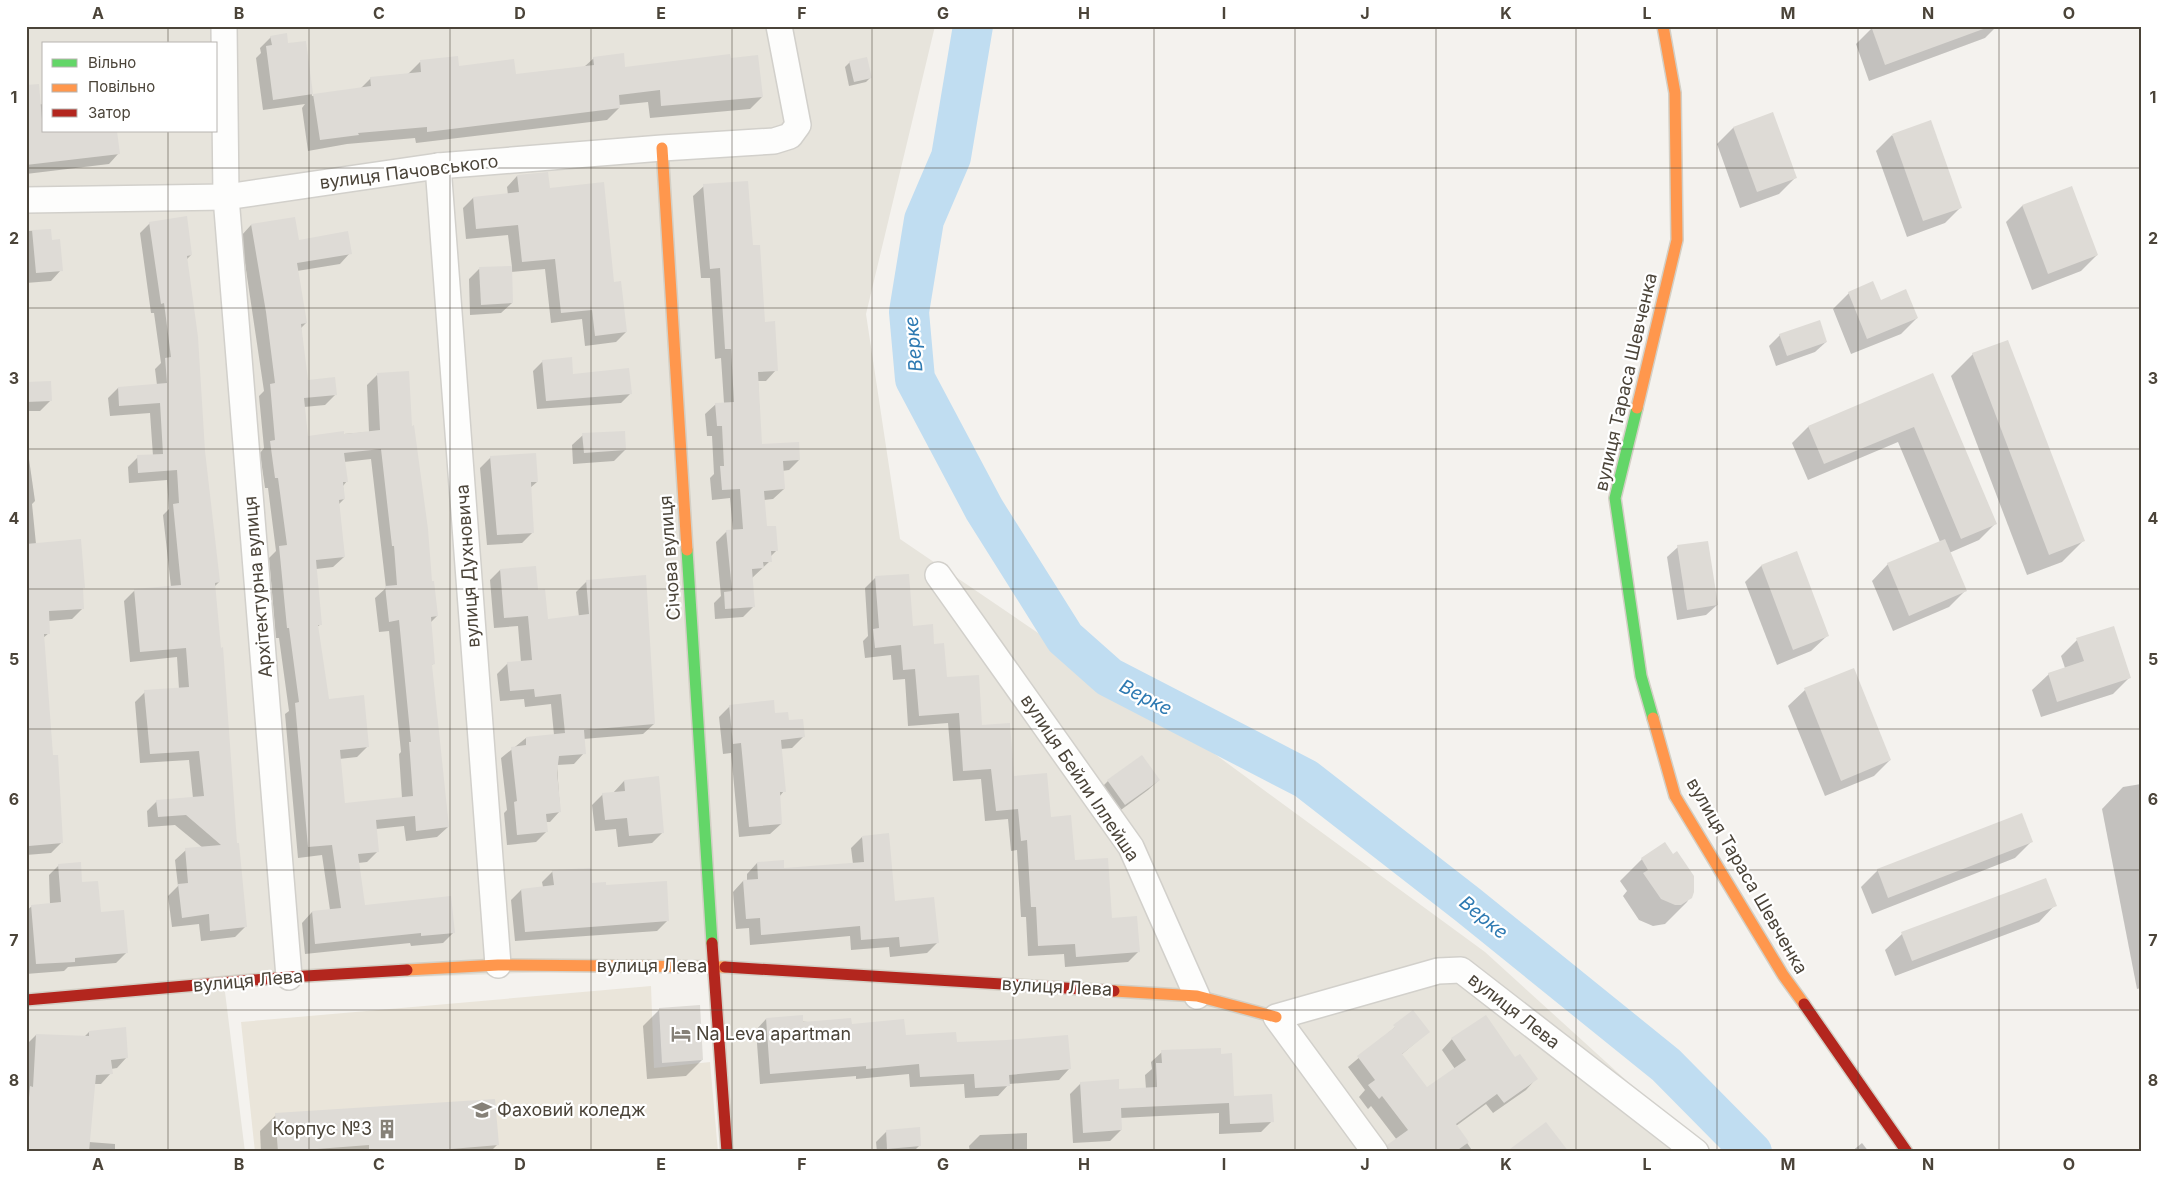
<svg xmlns="http://www.w3.org/2000/svg" width="2167" height="1178" viewBox="0 0 2167 1178" font-family="Inter,sans-serif">
	<rect width="100%" height="100%" fill="#f4f2ee"/>
	<!-- residential -->
	<path fill="#e7e4dc" fill-rule="evenodd" d="M26,26H935L866,314L900,539L1197,741L1485,952L1705,1152H727L713,966L224,984L245,1152H26ZM44,44H216V131H44Z"/>
	<!-- education -->
	<polygon fill="#eae5da" points="651,986 654,1068 710,1062 718,1152 255,1152 241,1022"/>
	<!-- shadow -->
	<g fill="#0003" fill-rule="evenodd">
		<polygon points="1877,26 1997,26 1985,38 1869,81 1856,44 1872,28"/>
		<polygon points="271,37 287,45 305,42 312,96 360,89 371,78 408,74 420,62 515,75 584,67 594,58 624,68 730,59 762,97 750,109 650,118 648,102 619,105 619,108 607,120 416,143 415,138 347,144 308,151 302,108 305,104 263,110 256,58 261,53 260,48"/>
		<polygon points="850,62 871,77 866,82 849,86 845,67"/>
		<polygon points="44,104 44,131 118,154 109,164 26,174 26,106"/>
		<polygon points="1772,114 1795,178 1779,194 1740,208 1717,144 1733,128"/>
		<polygon points="1892,135 1961,207 1945,223 1907,237 1876,151"/>
		<polygon points="517,176 549,190 613,283 626,332 616,342 585,346 582,319 551,323 545,269 511,272 512,303 501,313 470,315 469,279 479,269 512,267 508,235 466,239 463,208 473,198 508,195 507,187"/>
		<polygon points="704,186 752,247 764,323 776,370 766,381 758,381 761,445 799,460 789,470 782,471 784,489 773,499 764,500 766,528 777,550 770,557 770,561 752,578 753,607 743,617 715,619 714,603 721,596 716,542 727,531 733,531 730,498 712,500 710,478 714,474 712,436 707,436 705,414 716,404 724,403 721,358 715,359 710,278 701,278 693,196"/>
		<polygon points="2072,188 2097,255 2081,271 2032,290 2006,222 2022,206"/>
		<polygon points="150,223 191,255 186,260 203,451 219,582 214,587 236,845 245,927 235,937 201,941 199,924 172,927 168,896 178,886 175,860 186,850 203,848 175,825 148,827 147,811 157,801 193,798 189,760 140,763 135,702 145,692 179,689 177,657 130,662 124,601 135,590 171,587 163,515 169,509 167,480 129,483 128,467 138,457 153,456 150,413 110,416 108,398 118,388 157,385 155,369 161,363 154,313 151,313 140,233"/>
		<path d="M251,225L298,241L350,253L340,264L297,271L306,323L301,328L307,381L336,394L325,405L304,407L307,437L369,432L367,385L377,375L411,427L431,582L437,616L430,623L433,664L431,666L448,827L437,837L406,841L404,826L376,829L378,851L367,862L358,863L364,907L454,932L443,943L411,946L410,943L305,954L302,923L312,912L330,910L322,855L298,858L285,714L289,711L279,638H276L269,558L276,551L268,488H265L260,453L264,448L259,396L264,391L241,236ZM371,459L386,588L375,598L379,632L389,631L401,752L399,754L402,798L344,805L339,759L357,757L368,746L328,700L317,627L321,624L316,569L333,567L344,557L338,505L344,499L343,486L347,481L344,462Z"/>
		<polygon points="50,230 51,241 61,270 51,281 26,283 26,231"/>
		<polygon points="1849,293 1880,301 1917,318 1901,334 1851,354 1833,309"/>
		<polygon points="1780,335 1826,342 1815,352 1776,366 1769,346"/>
		<polygon points="1973,354 2084,540 2062,562 2027,575 1951,376"/>
		<polygon points="543,361 572,375 630,394 621,403 537,409 533,371"/>
		<polygon points="1933,375 1995,524 1979,540 1949,553 1965,591 1949,607 1893,631 1872,581 1888,564 1940,542 1898,442 1808,480 1792,443 1808,427"/>
		<polygon points="26,384 51,400 40,411 28,411 26,416"/>
		<polygon points="583,435 625,450 614,461 573,464 572,445"/>
		<polygon points="26,438 35,501 32,504 36,544 84,587 81,590 83,608 72,619 48,621 49,633 43,638 52,757 62,842 51,853 26,855"/>
		<polygon points="491,457 537,482 530,488 533,532 522,543 487,545 480,468"/>
		<polygon points="1678,547 1717,605 1706,615 1677,620 1667,557"/>
		<polygon points="1796,552 1828,635 1811,651 1777,665 1745,582 1761,566"/>
		<polygon points="500,570 536,591 547,621 579,617 576,592 587,581 654,724 643,734 583,739 584,753 574,764 557,765 560,811 550,822 546,822 547,831 536,842 507,845 504,813 507,810 501,758 526,738 554,735 551,704 525,707 524,699 500,701 497,674 508,663 521,662 518,626 494,628 490,580"/>
		<polygon points="876,577 911,627 933,645 946,678 981,726 1013,778 1050,818 1074,862 1111,919 1139,951 1128,962 1065,967 1064,954 1028,956 1026,917 1021,917 1017,850 1011,851 1008,819 985,821 981,779 953,781 948,723 908,726 905,679 893,680 891,655 865,658 863,641 868,636 865,588"/>
		<polygon points="2077,640 2129,678 2113,694 2041,717 2032,690 2049,674 2065,668 2061,656"/>
		<polygon points="1805,690 1890,760 1874,776 1825,796 1788,706"/>
		<polygon points="730,706 773,715 788,722 803,737 792,748 780,749 784,791 779,797 781,824 770,834 739,837 731,753 723,754 719,717"/>
		<polygon points="658,778 663,832 652,843 618,847 616,829 595,831 592,805 603,794 613,793 624,781"/>
		<polygon points="1159,780 1148,790 1114,815 1097,792 1108,781"/>
		<polygon points="2141,784 2141,988 2137,989 2102,809 2123,787"/>
		<polygon points="862,837 894,903 938,942 927,953 890,957 889,947 851,950 850,936 750,945 749,928 736,929 733,892 743,881 747,881 747,874 757,863 783,869 853,864 851,848"/>
		<polygon points="2032,841 2015,858 1872,914 1861,887 1878,870"/>
		<polygon points="1665,844 1693,892 1687,902 1665,924 1653,926 1639,920 1623,896 1627,891 1620,881 1642,859"/>
		<polygon points="59,865 81,884 127,952 116,963 68,967 64,971 26,974 26,911 32,906 50,904 49,875"/>
		<polygon points="553,871 591,885 605,886 668,920 657,931 515,941 511,900 521,890 543,887 542,882"/>
		<polygon points="2055,905 2039,922 1895,976 1885,950 1902,934"/>
		<polygon points="659,1010 702,1060 686,1076 647,1079 643,1026"/>
		<polygon points="1413,1012 1428,1032 1401,1055 1427,1089 1455,1069 1442,1050 1452,1039 1515,1059 1536,1079 1526,1090 1493,1113 1486,1104 1456,1126 1473,1152 1383,1152 1397,1140 1371,1106 1368,1109 1359,1097 1365,1090 1348,1067"/>
		<polygon points="766,1019 850,1025 905,1036 956,1043 1069,1069 1059,1080 1009,1084 998,1096 965,1098 964,1084 910,1087 909,1074 856,1079 856,1076 760,1084 756,1030"/>
		<polygon points="89,1032 127,1057 117,1068 111,1069 111,1073 101,1084 94,1084 89,1142 115,1144 115,1152 26,1152 26,1045 36,1035 84,1037"/>
		<polygon points="1162,1052 1220,1055 1233,1097 1272,1121 1261,1132 1219,1134 1219,1113 1120,1118 1121,1130 1110,1141 1073,1143 1070,1094 1081,1083 1118,1091 1146,1089 1145,1075 1152,1069 1151,1062"/>
		<polygon points="276,1115 497,1145 490,1152 261,1152 260,1131"/>
		<polygon points="887,1131 919,1146 913,1152 877,1152 876,1142"/>
		<polygon points="1027,1133 1027,1152 970,1152 969,1146 980,1135"/>
		<polygon points="1862,1143 1869,1152 1851,1152"/>
	</g>
	<g fill="none" stroke-linecap="round" stroke-linejoin="round">
		<!-- river -->
		<polyline stroke="#c0ddf1" stroke-width="40" points="973,26 951,157 924,220 909,312 915,379 984,509 1065,638 1109,677 1306,779 1468,905 1666,1065 1752,1152"/>
	</g>
	<!-- building -->
	<g fill="#dedbd6" fill-rule="evenodd">
		<polygon points="1871,26 1986,26 1986,28 1885,65"/>
		<polygon points="287,33 288,43 306,41 313,94 273,100 266,46 272,45 270,36"/>
		<polygon points="624,53 625,67 730,54 731,58 758,55 763,97 661,106 660,90 619,95 620,108 427,132 427,127 358,133 359,135 320,140 313,94 371,86 370,77 421,72 420,60 458,56 459,66 514,59 516,74 594,65 593,57"/>
		<polygon points="867,57 872,78 854,82 849,61"/>
		<polygon points="39,84 43,131 117,131 120,154 26,165 26,85"/>
		<polygon points="1773,112 1797,178 1757,192 1733,127"/>
		<polygon points="1931,120 1962,208 1923,221 1892,134"/>
		<polygon points="548,172 550,188 604,182 614,282 621,281 627,332 595,336 592,310 561,313 555,259 522,262 518,225 476,229 473,197 519,192 517,175"/>
		<polygon points="748,181 753,245 760,245 765,322 775,321 778,371 758,372 762,444 799,442 800,460 783,461 785,489 764,491 767,526 776,526 778,551 771,551 772,562 763,562 764,568 752,569 755,607 725,609 724,592 732,591 726,530 743,529 740,489 722,490 720,466 724,466 722,426 717,426 715,403 734,402 731,349 725,349 720,268 710,269 703,184"/>
		<polygon points="2072,186 2098,255 2048,274 2022,205"/>
		<polygon points="187,216 192,255 187,256 198,337 205,451 220,582 215,583 221,648 223,647 237,843 239,843 247,927 210,931 209,914 182,918 178,884 188,883 185,848 221,845 186,815 158,817 156,800 204,796 199,751 150,754 144,690 189,687 186,648 140,652 134,589 181,585 173,504 179,503 177,470 138,473 137,455 163,454 160,403 119,406 118,387 167,383 165,358 171,357 164,303 161,304 149,222"/>
		<path d="M295,217L299,240L348,231L352,254L297,263L307,323L301,324L308,380L335,377L337,395L304,398L308,436L344,431V434L380,430L377,373L409,371L412,426L414,425L428,529L432,581H434L438,616L431,617L435,664L432,665L449,827L416,831L415,816L376,820L379,852L358,854L365,905L451,896L455,933L421,936V933L315,944L312,911L341,908L332,845L308,847L295,703L299,702L289,628H287L279,546L287,545L278,478H275L270,441L275,440L270,384L275,383L266,312L251,224ZM381,449L392,546H394L397,585L385,586L389,622L399,620L411,742H409L413,796L345,803L340,750L369,747L364,695L329,699L318,625H322L316,560L345,557L339,500L345,499L343,482H348L344,453Z"/>
		<polygon points="51,229 52,240 60,239 63,271 36,273 32,230"/>
		<polygon points="512,266 513,303 481,305 479,267"/>
		<polygon points="1873,281 1881,300 1906,289 1918,318 1867,339 1848,292"/>
		<polygon points="1820,320 1827,342 1787,356 1779,334"/>
		<polygon points="2008,340 2085,541 2049,555 1972,353"/>
		<polygon points="572,357 573,374 629,368 632,394 546,401 542,360"/>
		<polygon points="1933,373 1997,524 1961,539 1914,427 1824,464 1808,426"/>
		<polygon points="51,381 52,401 26,402 26,382"/>
		<polygon points="625,431 626,450 584,453 582,433"/>
		<polygon points="536,453 538,482 531,482 534,533 497,535 490,456"/>
		<polygon points="81,539 85,588 83,588 84,609 49,611 50,634 44,634 53,755 58,755 63,843 29,846 26,815 26,544"/>
		<polygon points="1945,539 1967,591 1909,616 1887,563"/>
		<polygon points="1708,541 1718,605 1687,610 1677,545"/>
		<polygon points="1797,551 1829,636 1793,650 1761,565"/>
		<polygon points="536,566 538,590 545,589 548,619 589,614 586,580 646,575 655,724 584,730 586,754 559,756 557,772 561,812 546,814 548,832 517,835 514,802 517,801 511,747 526,745 526,737 565,733 561,694 535,697 534,689 510,691 507,662 532,660 528,616 504,618 500,569"/>
		<polygon points="909,574 913,626 933,624 934,644 944,643 947,677 979,675 982,725 1010,723 1014,776 1047,773 1051,817 1071,815 1075,860 1108,858 1112,918 1137,916 1140,952 1076,957 1075,944 1038,946 1036,907 1031,907 1027,840 1021,841 1018,809 996,811 991,769 963,771 959,713 919,716 915,669 903,670 901,645 875,648 873,629 879,628 875,576"/>
		<polygon points="2114,626 2131,678 2057,702 2048,673 2084,661 2076,638"/>
		<polygon points="1854,668 1891,760 1841,781 1804,688"/>
		<polygon points="774,700 775,713 788,712 789,720 803,719 805,737 781,740 786,792 780,792 782,824 749,827 741,743 733,744 729,705"/>
		<polygon points="1142,755 1160,780 1125,805 1107,780"/>
		<polygon points="659,776 664,833 629,836 627,818 605,820 602,793 625,791 624,780"/>
		<polygon points="2022,813 2033,842 1888,898 1877,869"/>
		<polygon points="889,833 895,901 934,897 939,943 900,947 899,937 861,940 860,926 761,935 760,918 746,919 743,880 758,879 757,862 784,860 784,868 864,862 862,836"/>
		<polygon points="1665,842 1673,854 1677,851 1694,876 1694,892 1692,898 1681,905 1675,905 1661,899 1643,873 1648,870 1641,858"/>
		<polygon points="81,862 82,882 98,881 101,912 124,910 128,953 75,958 75,962 36,964 31,905 61,902 58,864"/>
		<polygon points="591,868 592,883 606,882 606,885 667,881 669,921 525,932 521,889 554,885 552,870"/>
		<polygon points="2046,878 2057,906 1912,961 1901,932"/>
		<polygon points="700,1005 703,1060 662,1063 659,1008"/>
		<polygon points="1413,1010 1430,1032 1402,1054 1427,1087 1466,1060 1451,1038 1486,1015 1515,1057 1520,1054 1538,1079 1504,1103 1497,1094 1456,1124 1469,1142 1455,1152 1389,1152 1387,1145 1408,1130 1382,1096 1379,1099 1368,1085 1375,1080 1357,1056 1395,1027 1393,1025"/>
		<polygon points="803,1015 803,1022 851,1018 852,1024 904,1019 906,1035 956,1032 957,1042 1007,1040 1068,1035 1071,1069 1009,1075 1010,1086 975,1088 974,1074 920,1077 919,1064 866,1069 866,1066 770,1074 766,1018"/>
		<polygon points="126,1027 128,1058 111,1060 113,1074 96,1075 89,1152 27,1152 29,1120 27,1120 30,1086 33,1087 36,1034 89,1036 89,1031"/>
		<polygon points="1221,1048 1221,1054 1232,1053 1234,1096 1272,1094 1274,1122 1230,1124 1229,1103 1121,1108 1122,1130 1083,1133 1080,1082 1119,1079 1119,1089 1157,1087 1156,1063 1162,1063 1161,1050"/>
		<polygon points="495,1099 499,1145 415,1152 369,1152 369,1145 278,1152 275,1113"/>
		<polygon points="1546,1122 1569,1152 1506,1152"/>
		<polygon points="920,1127 921,1146 887,1149 886,1130"/>
	</g>
	<g fill="none" stroke-linecap="round" stroke-linejoin="round">
		<defs>
			<g id="street">
				<polyline points="224,26 226,197 289,977"/>
				<polyline points="438,166 498,965"/>
				<polyline points="26,200 226,197 438,166 662,148 774,141 790,136 798,125 779,26"/>
				<polyline points="938,575 1131,847 1197,996"/>
				<polyline points="1375,1152 1276,1017 1438,971 1461,970 1696,1152"/>
			</g>
			<g id="fast">
				<polyline points="1637,408 1615,498 1641,676 1653,718"/>
				<polyline points="687,550 712,943"/>
			</g>
			<g id="slow">
				<polyline points="662,148 687,550"/>
				<polyline points="1637,408 1677,240 1675,93 1663,26"/>
				<polyline points="1653,718 1675,796 1783,975 1804,1004"/>
				<polyline points="407,970 498,965 725,967"/>
				<polyline points="1114,991 1197,996 1276,1017"/>
			</g>
			<g id="jam">
				<polyline points="712,943 727,1152"/>
				<polyline points="725,967 1114,991"/>
				<polyline points="26,1000 289,977 407,970"/>
				<polyline points="1804,1004 1907,1152"/>
			</g>
		</defs>
		<!-- street casing -->
		<use href="#street" stroke="#d2d0cb" stroke-width="28"/>
		<!-- fast casing -->
		<use href="#fast" stroke="#d3cfc5" stroke-width="14"/>
		<!-- slow casing -->
		<use href="#slow" stroke="#d3cfc5" stroke-width="14"/>
		<!-- jam casing -->
		<use href="#jam" stroke="#d3cfc5" stroke-width="14"/>
		<!-- street -->
		<use href="#street" stroke="#fdfdfc" stroke-width="25"/>
		<!-- fast -->
		<use href="#fast" stroke="#63d668" stroke-width="11"/>
		<!-- slow -->
		<use href="#slow" stroke="#ff974d" stroke-width="11"/>
		<!-- jam -->
		<use href="#jam" stroke="#b3261e" stroke-width="11"/>
	</g>
	<!-- grid -->
	<path fill="none" stroke="#4b4439" stroke-width="1" stroke-opacity="0.55" d="M168,26V44M309,26V1152M450,26V1152M591,26V1152M732,26V1152M872,26V1152M1013,26V1152M1154,26V1152M1295,26V1152M1436,26V1152M1576,26V1152M1717,26V1152M1858,26V1152M1999,26V1152M168,131V1152M26,168H2141M26,308H2141M26,449H2141M26,589H2141M26,729H2141M26,870H2141M26,1010H2141"/>
	<!-- icons -->
	<defs>
		<symbol id="hotel-bare" viewBox="-9 -9 18 18"><path d="M-6-4.5h1.5V1H6V5H4.5V3h-9V5H-6ZM-4 0a1.8 1.8 0 1 1 3.6 0ZM.5 0V-2.5h3Q6-2.5 6 0Z" fill="#868178" stroke="#fff" stroke-width="2.5" paint-order="stroke"/></symbol>
		<symbol id="university-bare" viewBox="-9 -9 18 18"><path d="M0-5L7-2L0 1L-7-2ZM-4 1L0 2.5L4 1V4Q0 6-4 4Z" fill="#868178" stroke="#fff" stroke-width="2.5" paint-order="stroke"/></symbol>
		<symbol id="building-bare" viewBox="-9 -9 18 18"><path d="M-4-6H4V6H1V3H-1V6H-4ZM-2.5-4.3h1.7v1.8h-1.7ZM.8-4.3h1.7v1.8H.8ZM-2.5-1h1.7V.8h-1.7ZM.8-1h1.7V.8H.8Z" fill="#868178" stroke="#fff" stroke-width="2.5" paint-order="stroke"/></symbol>
	</defs>
	<g fill-rule="evenodd">
		<use href="#hotel-bare" x="667" y="1020" width="28" height="28"/>
		<use href="#university-bare" x="468" y="1096" width="28" height="28"/>
		<use href="#building-bare" x="373" y="1115" width="28" height="28"/>
	</g>
	<g text-anchor="middle" stroke-width="4.5" stroke-linejoin="round" paint-order="stroke">
		<!-- street labels -->
		<g font-size="18" fill="#4b4439" stroke="#fff">
			<text transform="translate(409 172) rotate(-7)" y="6">вулиця Пачовського</text>
			<text transform="translate(1626 382) rotate(-77)" y="6">вулиця Тараса Шевченка</text>
			<text transform="translate(670 558) rotate(-94)" y="6">Січова вулиця</text>
			<text transform="translate(468 566) rotate(-94)" y="6">вулиця Духновича</text>
			<text transform="translate(258 587) rotate(-95)" y="6">Архітектурна вулиця</text>
			<text transform="translate(1080 778) rotate(56)" y="6">вулиця Бейли Іллейша</text>
			<text transform="translate(1747 876) rotate(60)" y="6">вулиця Тараса Шевченка</text>
			<text x="652" y="972">вулиця Лева</text>
			<text transform="translate(248 981) rotate(-5)" y="6">вулиця Лева</text>
			<text transform="translate(1057 987) rotate(3)" y="6">вулиця Лева</text>
			<text transform="translate(1514 1011) rotate(38)" y="6">вулиця Лева</text>
		</g>
		<!-- poi labels -->
		<g font-size="18" fill="#4b4439" stroke="#fff" text-anchor="start">
			<text x="696" y="1040">Na Leva apartman</text>
			<text x="497" y="1116">Фаховий коледж</text>
			<text x="372" y="1135" text-anchor="end">Корпус №3</text>
		</g>
		<!-- water labels -->
		<g font-size="19" font-style="italic" fill="#2e7ab2" stroke="#fff">
			<text transform="translate(913 344) rotate(-95)" y="7">Верке</text>
			<text transform="translate(1146 697) rotate(27)" y="7">Верке</text>
			<text transform="translate(1484 917) rotate(39)" y="7">Верке</text>
		</g>
	</g>
	<!-- border -->
	<rect width="2167" height="1178" fill="none" stroke="#ffffff" stroke-width="55"/>
	<!-- legend -->
	<rect x="42" y="42" width="175" height="90" fill="#ffffff" stroke="#b7b4b0"/>
	<rect x="52" y="59" width="25" height="8" fill="#63d668" stroke="#b7b4b0"/>
	<text x="88" y="68" font-size="15" fill="#4b4439">Вільно</text>
	<rect x="52" y="84" width="25" height="8" fill="#ff974d" stroke="#b7b4b0"/>
	<text x="88" y="92" font-size="15" fill="#4b4439">Повільно</text>
	<rect x="52" y="109" width="25" height="8" fill="#b3261e" stroke="#b7b4b0"/>
	<text x="88" y="118" font-size="15" fill="#4b4439">Затор</text>
	<rect x="28" y="28" width="2112" height="1122" fill="none" stroke="#4b4439" stroke-width="2"/>
	<g font-size="16" text-anchor="middle" font-weight="bold" fill="#4b4439">
		<text x="98" y="19">A</text>
		<text x="239" y="19">B</text>
		<text x="379" y="19">C</text>
		<text x="520" y="19">D</text>
		<text x="661" y="19">E</text>
		<text x="802" y="19">F</text>
		<text x="943" y="19">G</text>
		<text x="1084" y="19">H</text>
		<text x="1224" y="19">I</text>
		<text x="1365" y="19">J</text>
		<text x="1506" y="19">K</text>
		<text x="1647" y="19">L</text>
		<text x="1788" y="19">M</text>
		<text x="1928" y="19">N</text>
		<text x="2069" y="19">O</text>
		<text x="14" y="103">1</text>
		<text x="2153" y="103">1</text>
		<text x="14" y="244">2</text>
		<text x="2153" y="244">2</text>
		<text x="14" y="384">3</text>
		<text x="2153" y="384">3</text>
		<text x="14" y="524">4</text>
		<text x="2153" y="524">4</text>
		<text x="14" y="665">5</text>
		<text x="2153" y="665">5</text>
		<text x="14" y="805">6</text>
		<text x="2153" y="805">6</text>
		<text x="14" y="946">7</text>
		<text x="2153" y="946">7</text>
		<text x="14" y="1086">8</text>
		<text x="2153" y="1086">8</text>
		<text x="98" y="1170">A</text>
		<text x="239" y="1170">B</text>
		<text x="379" y="1170">C</text>
		<text x="520" y="1170">D</text>
		<text x="661" y="1170">E</text>
		<text x="802" y="1170">F</text>
		<text x="943" y="1170">G</text>
		<text x="1084" y="1170">H</text>
		<text x="1224" y="1170">I</text>
		<text x="1365" y="1170">J</text>
		<text x="1506" y="1170">K</text>
		<text x="1647" y="1170">L</text>
		<text x="1788" y="1170">M</text>
		<text x="1928" y="1170">N</text>
		<text x="2069" y="1170">O</text>
	</g>
</svg>
